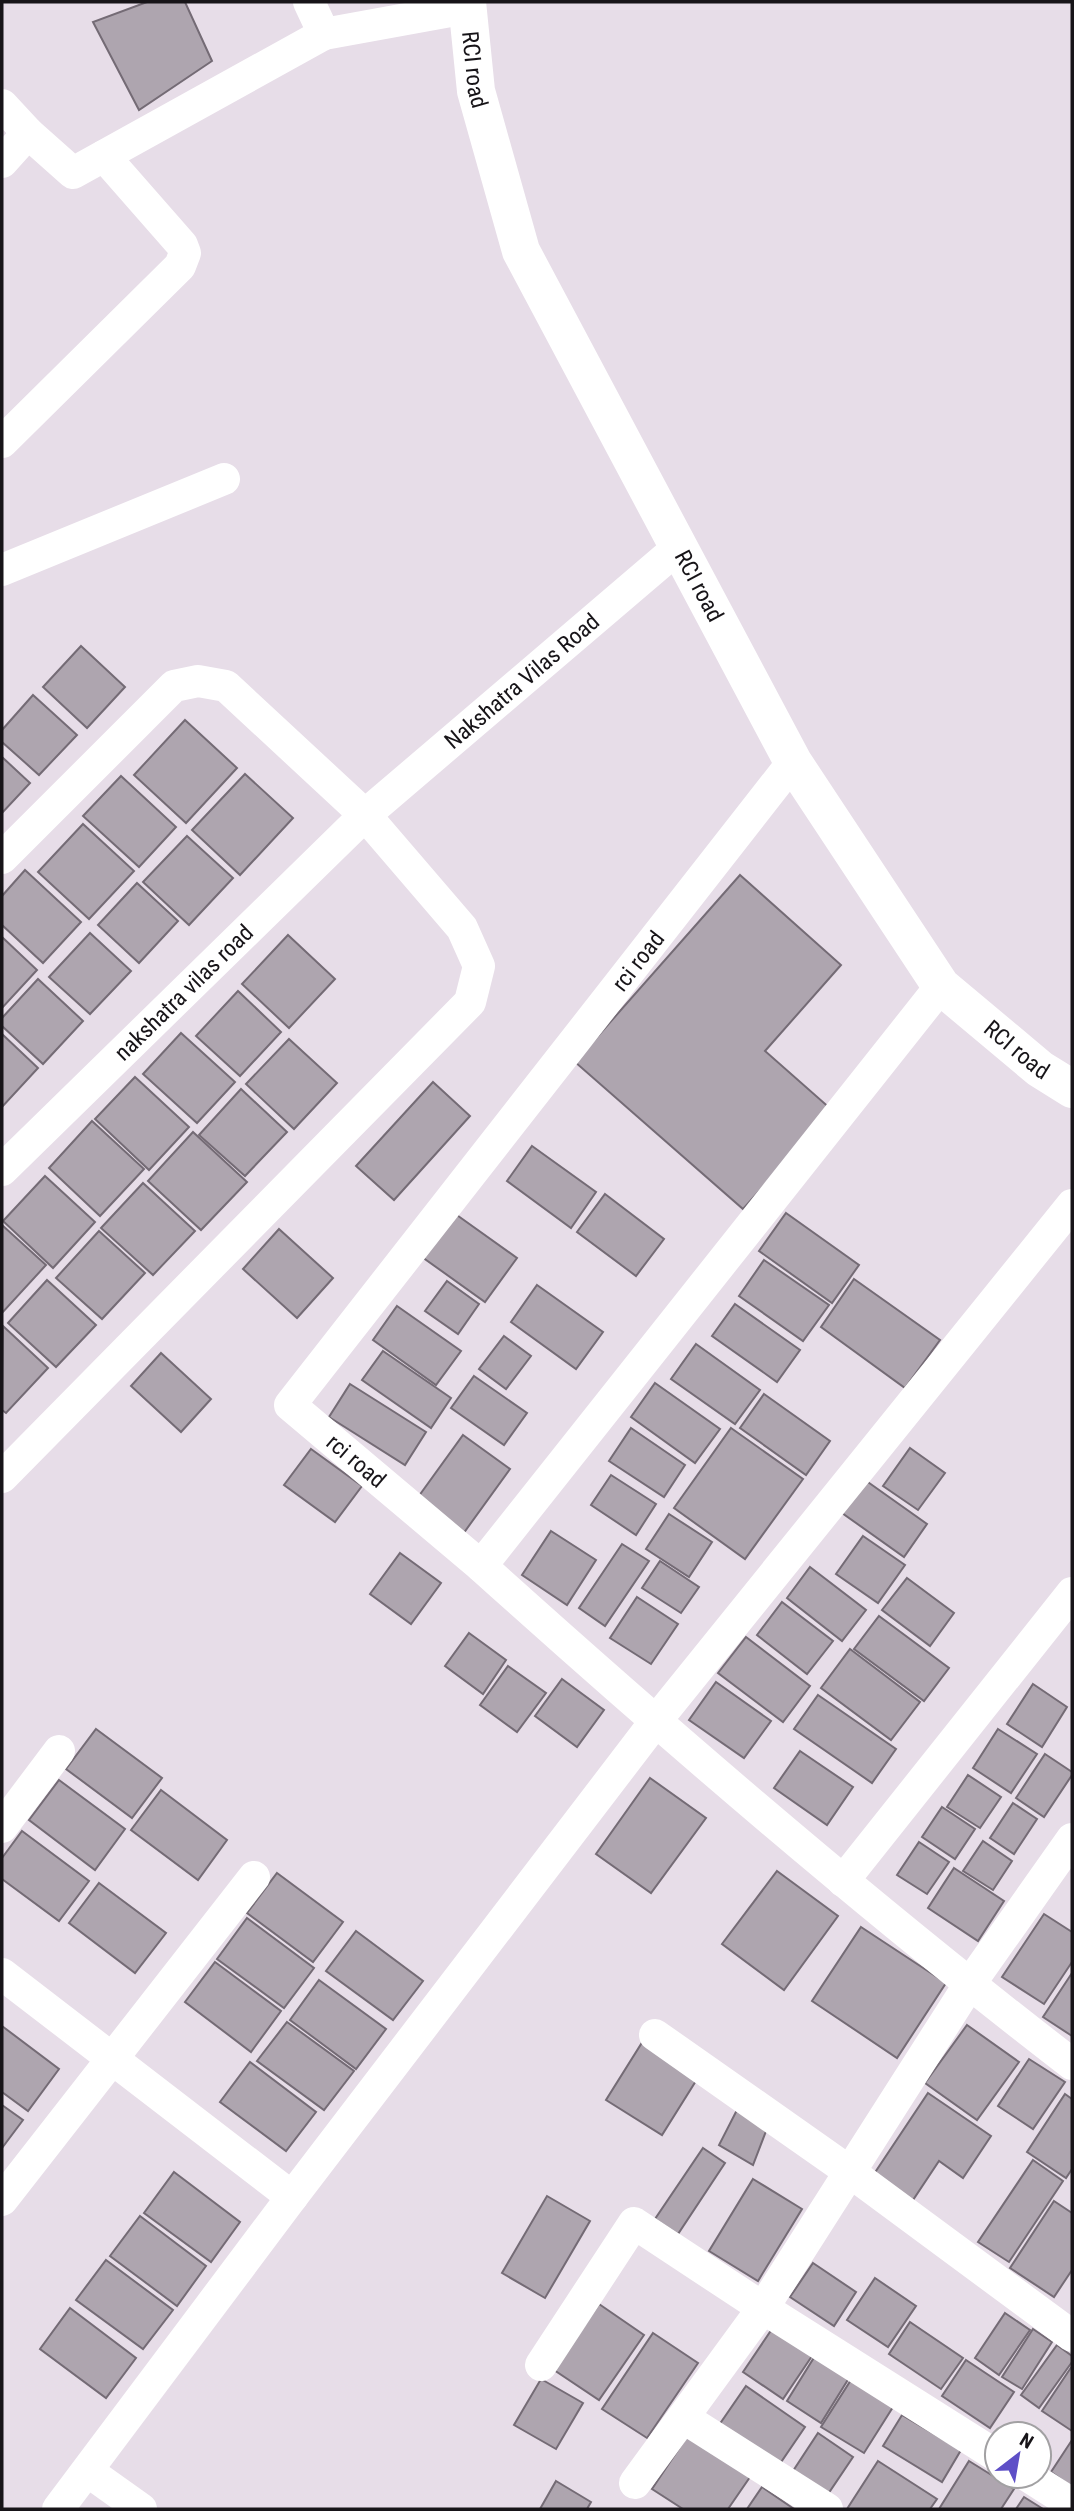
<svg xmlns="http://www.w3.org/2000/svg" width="1074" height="2511" viewBox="0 0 1074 2511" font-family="'Roboto Condensed',sans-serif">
	<rect width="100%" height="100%" fill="#e7dde8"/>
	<!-- building -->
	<g fill="#aea5af" stroke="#746b75" stroke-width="2">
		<polygon points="147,2 185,2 212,61 139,110 93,22"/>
		<polygon points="81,646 125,687 87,728 43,687"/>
		<polygon points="33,695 77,735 39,775 2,742 2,730"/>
		<polygon points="185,720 237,768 186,823 134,775"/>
		<polygon points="2,757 30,783 2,813"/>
		<polygon points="245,774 293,818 240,875 192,830"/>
		<polygon points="121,776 176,827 139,867 83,816"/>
		<polygon points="83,824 134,871 89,919 38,872"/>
		<polygon points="187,836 233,878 189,925 143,882"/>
		<polygon points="25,870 81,922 43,963 2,925 2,896"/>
		<polygon points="740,875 841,965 765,1051 832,1110 743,1209 575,1062"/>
		<polygon points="137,883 178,921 139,963 98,925"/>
		<polygon points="90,933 131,971 90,1014 49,977"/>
		<polygon points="288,935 335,979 289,1028 242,984"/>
		<polygon points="2,937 37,970 2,1008"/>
		<polygon points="38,979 83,1021 43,1064 2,1026 2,1018"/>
		<polygon points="238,991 281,1032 240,1076 196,1036"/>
		<polygon points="181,1033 235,1082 197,1123 143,1074"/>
		<polygon points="2,1034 38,1068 2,1107"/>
		<polygon points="289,1039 337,1083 294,1129 246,1084"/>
		<polygon points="135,1077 189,1127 149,1170 95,1119"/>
		<polygon points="433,1082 470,1116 394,1200 356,1166"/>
		<polygon points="241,1089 287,1132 245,1176 199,1135"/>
		<polygon points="92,1121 144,1169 100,1216 49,1168"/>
		<polygon points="193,1132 247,1182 201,1230 148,1181"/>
		<polygon points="532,1146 596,1192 571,1228 507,1181"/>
		<polygon points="45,1176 95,1222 53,1268 3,1221"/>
		<polygon points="143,1183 195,1231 153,1275 101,1228"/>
		<polygon points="605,1194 664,1239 636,1276 577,1232"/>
		<polygon points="454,1213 517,1258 485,1302 422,1257"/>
		<polygon points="786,1213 859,1265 832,1303 759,1251"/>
		<polygon points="2,1225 46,1265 2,1313"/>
		<polygon points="279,1229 333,1278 297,1318 243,1269"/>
		<polygon points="99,1231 145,1273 102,1319 56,1278"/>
		<polygon points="764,1260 829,1305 803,1341 739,1296"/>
		<polygon points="854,1279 940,1340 905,1388 821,1327"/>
		<polygon points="47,1280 96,1325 56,1367 8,1323"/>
		<polygon points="447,1281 479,1304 458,1334 425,1311"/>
		<polygon points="537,1285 603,1332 576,1369 511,1322"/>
		<polygon points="735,1304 800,1350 777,1382 712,1336"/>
		<polygon points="397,1306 461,1351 436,1385 373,1340"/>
		<polygon points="3,1326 48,1368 6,1413 2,1410"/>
		<polygon points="504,1336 531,1356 506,1389 479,1369"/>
		<polygon points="696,1344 760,1390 735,1424 671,1379"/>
		<polygon points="383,1351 451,1398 431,1428 362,1380"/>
		<polygon points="161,1353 211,1399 181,1432 131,1386"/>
		<polygon points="474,1376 527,1413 504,1445 451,1408"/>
		<polygon points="655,1383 720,1429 695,1463 631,1417"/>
		<polygon points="350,1384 426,1432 405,1465 329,1417"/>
		<polygon points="764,1394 830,1441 806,1475 740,1428"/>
		<polygon points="631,1428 685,1465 664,1497 609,1461"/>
		<polygon points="731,1428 803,1479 745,1559 674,1508"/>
		<polygon points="463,1435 510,1469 463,1534 416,1500"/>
		<polygon points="910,1448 945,1473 918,1510 883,1486"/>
		<polygon points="311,1449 362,1486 335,1522 284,1485"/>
		<polygon points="611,1475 656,1504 636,1535 591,1505"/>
		<polygon points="865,1480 927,1524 904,1557 842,1513"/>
		<polygon points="669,1514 712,1542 689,1577 646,1549"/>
		<polygon points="551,1531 596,1560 567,1605 522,1575"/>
		<polygon points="863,1536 905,1565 878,1603 836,1574"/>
		<polygon points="622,1544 649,1561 605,1626 579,1608"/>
		<polygon points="400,1553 441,1583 411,1624 370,1594"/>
		<polygon points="660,1561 699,1587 681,1613 642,1588"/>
		<polygon points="810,1567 866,1610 842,1641 787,1598"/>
		<polygon points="907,1578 954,1613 930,1646 882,1610"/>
		<polygon points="637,1597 678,1624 651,1664 610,1638"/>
		<polygon points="782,1602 833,1641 807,1674 757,1635"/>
		<polygon points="879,1616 949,1668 924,1701 854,1649"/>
		<polygon points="469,1633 506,1660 483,1694 445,1666"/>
		<polygon points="746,1637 810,1686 783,1722 718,1673"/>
		<polygon points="850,1649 920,1702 891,1740 821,1688"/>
		<polygon points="508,1666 546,1693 517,1732 480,1705"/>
		<polygon points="562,1679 604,1710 577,1747 535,1716"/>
		<polygon points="716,1682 771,1721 744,1758 689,1720"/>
		<polygon points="1033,1684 1067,1707 1042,1747 1007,1724"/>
		<polygon points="818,1695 896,1749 872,1783 794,1729"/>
		<polygon points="96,1729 162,1778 132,1818 66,1769"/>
		<polygon points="998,1729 1037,1754 1011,1793 973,1768"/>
		<polygon points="800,1751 853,1787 827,1825 774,1788"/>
		<polygon points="1045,1754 1072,1772 1072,1775 1044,1817 1016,1798"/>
		<polygon points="968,1775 1001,1797 980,1828 947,1807"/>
		<polygon points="650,1778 706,1818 651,1893 596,1854"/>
		<polygon points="59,1780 125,1829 95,1870 29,1820"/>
		<polygon points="161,1790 227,1840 198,1880 131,1830"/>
		<polygon points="1013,1803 1037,1819 1014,1854 990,1838"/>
		<polygon points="942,1807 975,1829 955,1859 922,1837"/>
		<polygon points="22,1831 89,1881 59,1921 2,1879 2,1858"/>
		<polygon points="983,1841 1012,1861 993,1890 963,1871"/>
		<polygon points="919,1842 949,1862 927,1894 897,1875"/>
		<polygon points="954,1868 1004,1901 978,1941 928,1908"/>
		<polygon points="777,1871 838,1916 784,1990 722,1944"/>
		<polygon points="277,1873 343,1922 313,1962 247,1913"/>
		<polygon points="99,1883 166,1933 135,1973 69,1923"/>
		<polygon points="1044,1914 1072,1932 1072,1962 1044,2004 1002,1977"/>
		<polygon points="247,1918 314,1968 284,2008 217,1959"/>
		<polygon points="861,1927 946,1983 897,2058 812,2001"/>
		<polygon points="356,1931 423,1981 393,2020 326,1971"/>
		<polygon points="215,1962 281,2011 251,2052 185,2002"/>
		<polygon points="1072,1973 1072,2036 1043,2017"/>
		<polygon points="319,1980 386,2029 356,2069 290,2020"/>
		<polygon points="287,2022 354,2071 324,2110 257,2061"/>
		<polygon points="967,2025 1019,2062 977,2120 925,2083"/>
		<polygon points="2,2026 59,2069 28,2111 2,2092"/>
		<polygon points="643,2041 699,2076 662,2135 606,2100"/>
		<polygon points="1029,2059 1065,2082 1033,2129 998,2106"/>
		<polygon points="250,2062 316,2112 286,2151 220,2102"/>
		<polygon points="928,2093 991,2136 963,2178 939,2161 911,2203 872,2177"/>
		<polygon points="1065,2094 1072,2099 1072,2169 1066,2178 1027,2152"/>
		<polygon points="2,2105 23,2120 2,2148"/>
		<polygon points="739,2106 768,2126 753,2165 719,2145"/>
		<polygon points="703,2148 725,2163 678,2234 655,2219"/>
		<polygon points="1033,2160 1063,2181 1009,2262 978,2242"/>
		<polygon points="174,2172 240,2222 211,2262 144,2213"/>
		<polygon points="753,2179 802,2209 758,2281 709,2251"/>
		<polygon points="547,2196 590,2221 545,2298 502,2273"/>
		<polygon points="1054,2201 1072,2213 1072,2270 1054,2297 1010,2268"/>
		<polygon points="140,2216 206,2266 177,2306 110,2256"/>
		<polygon points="106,2260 173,2310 143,2349 76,2300"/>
		<polygon points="813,2263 856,2292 834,2326 790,2297"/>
		<polygon points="875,2278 916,2306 888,2347 847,2320"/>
		<polygon points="599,2304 644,2335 599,2400 554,2370"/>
		<polygon points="70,2308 136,2358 106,2398 40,2349"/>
		<polygon points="1005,2313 1030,2330 999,2375 975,2358"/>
		<polygon points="910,2322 963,2358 941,2389 889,2354"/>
		<polygon points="772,2329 812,2356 783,2399 743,2372"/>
		<polygon points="1033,2329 1052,2342 1022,2389 1002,2377"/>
		<polygon points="653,2333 698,2363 647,2438 602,2409"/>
		<polygon points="1057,2345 1072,2356 1072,2362 1039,2408 1021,2395"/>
		<polygon points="815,2356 849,2378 821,2423 787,2401"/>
		<polygon points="966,2360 1014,2392 990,2428 942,2396"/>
		<polygon points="1072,2366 1072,2431 1042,2411"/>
		<polygon points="541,2379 583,2403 556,2449 514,2425"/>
		<polygon points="851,2380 893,2407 864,2453 821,2427"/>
		<polygon points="746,2386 805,2427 777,2468 717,2428"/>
		<polygon points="902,2415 961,2450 942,2482 883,2446"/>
		<polygon points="818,2433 853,2457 826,2497 791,2474"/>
		<polygon points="688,2435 750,2477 728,2509 683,2509 652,2489"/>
		<polygon points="1072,2440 1072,2487 1051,2472"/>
		<polygon points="878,2461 937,2499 930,2509 847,2509"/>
		<polygon points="969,2461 1014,2489 1001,2509 939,2509"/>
		<polygon points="556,2481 591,2502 587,2509 540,2509"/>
		<polygon points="762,2487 794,2509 747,2509"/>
		<polygon points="1024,2497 1043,2509 1016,2509"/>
	</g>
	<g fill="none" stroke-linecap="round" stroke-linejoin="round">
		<!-- minor -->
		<g stroke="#fff" stroke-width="32">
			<polyline points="324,34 467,8"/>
			<polyline points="2,105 28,133 73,173 324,34 309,2"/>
			<polyline points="2,162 28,133"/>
			<polyline points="2,442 180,266 185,253 182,245 104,156"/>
			<polyline points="2,570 224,479"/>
			<path id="s1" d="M793,762L290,1405L481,1566L941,986"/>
			<polyline points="2,858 174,686 198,681 226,686 365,815 462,928 479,966 470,1002 2,1477"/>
			<path id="s2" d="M2,1170L365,815L679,547"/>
			<path d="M481,1566C673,1739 868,1907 1072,2064"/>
			<polyline points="2,1827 59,1751"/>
			<polyline points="843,1881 1072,1593"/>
			<polyline points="2,1974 292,2197"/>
			<polyline points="655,2035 850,2172 1072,2336"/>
			<polyline points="2,2200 254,1877"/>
			<polyline points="541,2365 634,2223 763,2308 997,2456"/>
			<polyline points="684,2418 827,2509"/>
			<polyline points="89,2472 141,2509"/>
			<polyline points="1028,2476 1072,2504"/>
			<polyline points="635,2483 763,2308 969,1985 1072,1839"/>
			<polyline points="58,2509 292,2197 655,1722 1072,1205"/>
		</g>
		<!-- tertiary -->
		<path stroke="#fff" stroke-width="38" id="s3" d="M467,2L476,91L521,251L793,762L941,986L1040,1069L1072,1089"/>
	</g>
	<g text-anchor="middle" stroke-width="5" stroke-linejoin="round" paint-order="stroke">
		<!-- street labels -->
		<g font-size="23" fill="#171418" stroke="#fff">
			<text dy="8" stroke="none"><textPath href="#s3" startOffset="68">RCI road</textPath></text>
			<text dy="8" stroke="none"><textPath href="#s3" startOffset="635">RCI road</textPath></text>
			<text dy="8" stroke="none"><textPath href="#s2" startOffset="714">Nakshatra Vilas Road</textPath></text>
			<text transform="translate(638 961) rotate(-52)" y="8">rci road</text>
			<text dy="8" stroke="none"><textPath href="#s2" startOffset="254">nakshatra vilas road</textPath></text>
			<text dy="8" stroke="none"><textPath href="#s3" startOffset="1202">RCI road</textPath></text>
			<text dy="8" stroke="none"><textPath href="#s1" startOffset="903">rci road</textPath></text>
		</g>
	</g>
	<!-- border -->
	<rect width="1074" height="2511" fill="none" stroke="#171418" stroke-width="7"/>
	<!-- north arrow -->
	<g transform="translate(1018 2455) rotate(31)"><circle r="33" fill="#ffffff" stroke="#a2a1a3" stroke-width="2"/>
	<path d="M0-5L12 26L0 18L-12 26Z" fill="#5e4fc7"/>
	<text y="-10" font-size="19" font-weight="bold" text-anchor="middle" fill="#171418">N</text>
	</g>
</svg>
